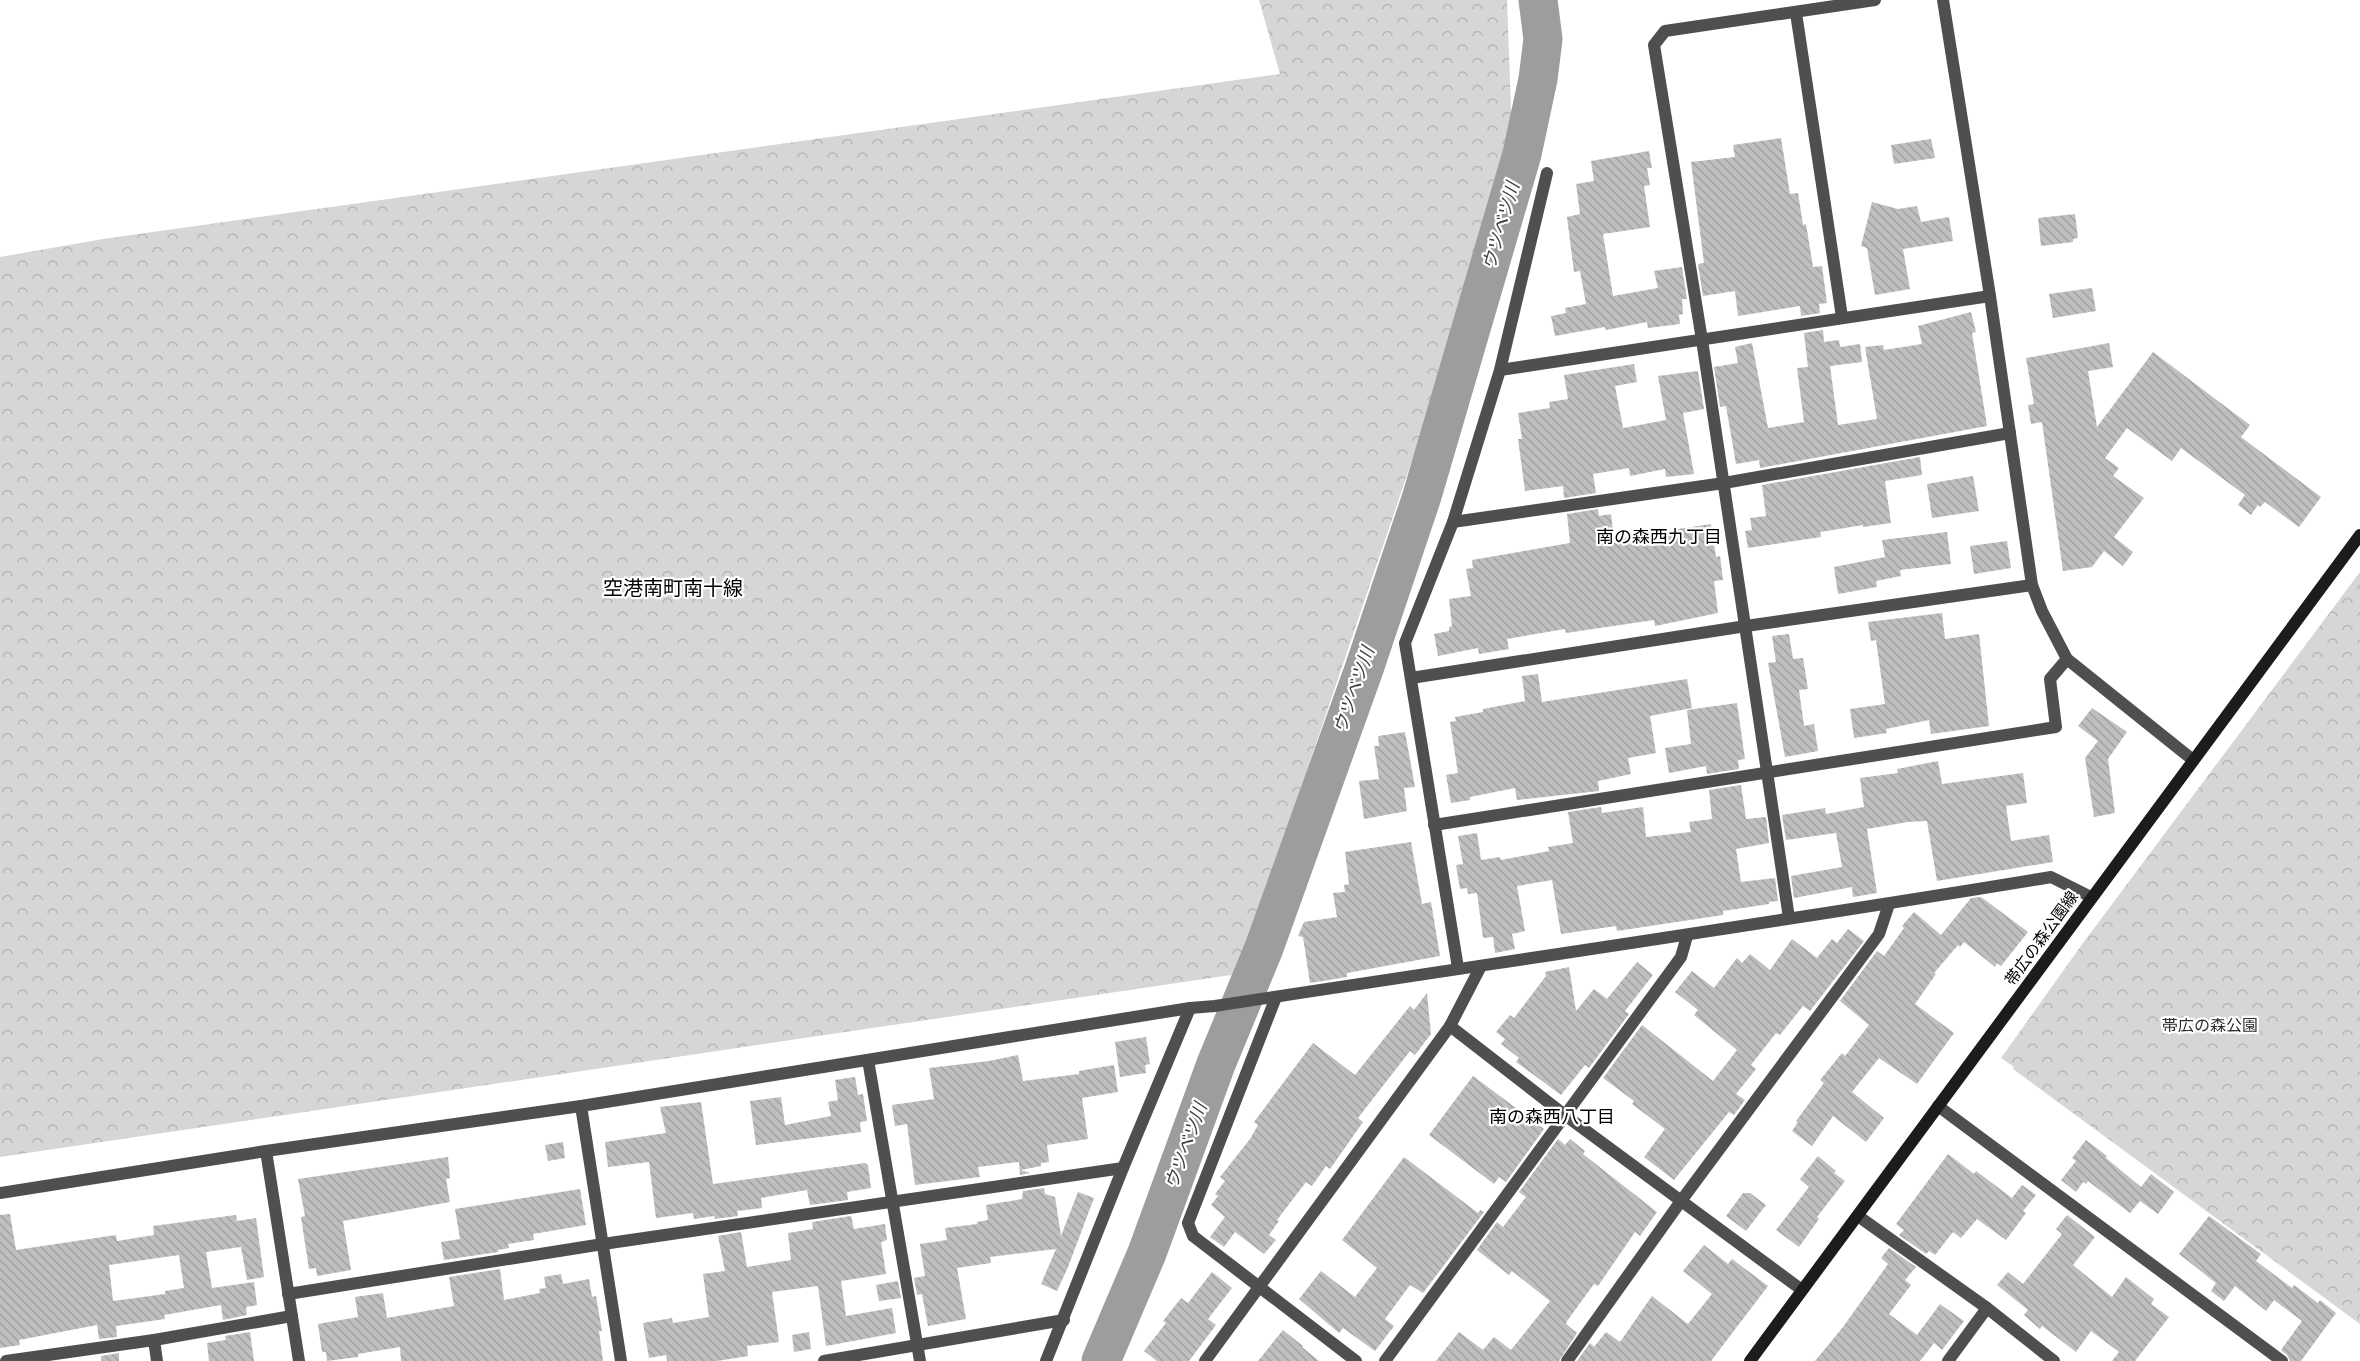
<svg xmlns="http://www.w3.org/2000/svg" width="2360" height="1361" viewBox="0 0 2360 1361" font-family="'DejaVu Sans','Noto Sans JP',sans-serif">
	<defs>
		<pattern id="forest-crowns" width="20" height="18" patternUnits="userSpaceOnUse" patternTransform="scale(1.5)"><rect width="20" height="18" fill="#d6d6d6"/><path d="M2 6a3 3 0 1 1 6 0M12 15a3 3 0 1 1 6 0" fill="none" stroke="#b6b6b6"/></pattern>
		<pattern id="building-back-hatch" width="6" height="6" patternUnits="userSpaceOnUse" patternTransform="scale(1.5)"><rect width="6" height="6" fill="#bfbfbf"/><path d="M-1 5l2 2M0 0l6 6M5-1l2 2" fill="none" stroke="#a2a2a2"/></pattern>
	</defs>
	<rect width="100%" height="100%" fill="#fff"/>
	<!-- forest -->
	<g fill="url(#forest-crowns)">
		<polygon points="1259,0 1507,0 1513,162 1238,974 0,1157 0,257 103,239 1280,74"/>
		<polygon points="2360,572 2360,1324 2013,1069 2014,1067 2001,1058 2083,943"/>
	</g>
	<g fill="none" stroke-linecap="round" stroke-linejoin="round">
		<!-- river -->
		<polyline stroke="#9d9d9d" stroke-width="39" points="1101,1361 1147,1253 1216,1064 1264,948 1364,669 1422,496 1522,154 1538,79 1543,39 1538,0"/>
	</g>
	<!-- building -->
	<g fill="url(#building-back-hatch)" fill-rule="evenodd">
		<polygon points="1781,138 1790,194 1798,193 1803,225 1806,224 1813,267 1822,266 1827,303 1819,304 1820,313 1801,316 1800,306 1738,316 1735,291 1703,296 1698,264 1704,263 1691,162 1735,157 1733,145"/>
		<polygon points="1931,139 1935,158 1894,164 1891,145"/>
		<polygon points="1649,151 1652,168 1647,168 1650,185 1644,186 1650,227 1603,234 1613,296 1658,288 1654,271 1682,267 1687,299 1682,299 1683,314 1679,315 1680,324 1648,328 1647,322 1606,330 1605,327 1555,336 1551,316 1566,313 1565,308 1586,304 1580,271 1574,272 1567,217 1580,214 1576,184 1594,181 1591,161"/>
		<polygon points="1872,202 1898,209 1917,206 1921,222 1949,217 1953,241 1903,249 1910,289 1875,295 1867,248 1861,246"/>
		<polygon points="2075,214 2078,238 2073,239 2073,242 2041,246 2038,218"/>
		<polygon points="2092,288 2096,311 2053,318 2049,294"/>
		<polygon points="1971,312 1976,332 1972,333 1987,426 1760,468 1759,460 1736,464 1726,406 1720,407 1714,367 1738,363 1735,347 1752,343 1768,428 1804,422 1797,368 1808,367 1804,333 1823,330 1824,342 1839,340 1840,347 1860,344 1862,362 1830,366 1838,425 1877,419 1865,347 1883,345 1884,350 1922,344 1918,326"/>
		<polygon points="2109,343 2113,367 2088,371 2097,427 2153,352 2250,425 2241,437 2321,497 2299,527 2265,502 2260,507 2258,505 2251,515 2238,505 2245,495 2181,448 2172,461 2127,428 2105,458 2119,468 2113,476 2144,498 2114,537 2133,552 2123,566 2104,551 2092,567 2063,571 2042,422 2031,424 2028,405 2034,404 2026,358"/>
		<polygon points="1634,364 1637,382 1615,386 1623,428 1666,420 1658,376 1698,371 1704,409 1683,413 1694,474 1666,477 1665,469 1630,476 1629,468 1593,474 1596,493 1564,498 1563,486 1525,491 1518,439 1522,439 1518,413 1550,408 1549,402 1568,399 1564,375"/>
		<polygon points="1920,457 1922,475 1885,481 1891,523 1863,527 1863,525 1820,532 1821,537 1748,548 1745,531 1752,530 1750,518 1766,516 1762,485"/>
		<polygon points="1973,476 1979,511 1932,518 1927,484"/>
		<polygon points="1598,509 1599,516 1611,514 1614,539 1678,531 1678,529 1711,524 1716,557 1720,556 1723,580 1714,581 1718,613 1655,626 1654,620 1566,633 1565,629 1507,639 1509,649 1479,654 1478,648 1438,656 1434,634 1449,631 1449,627 1452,626 1449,599 1471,596 1466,569 1473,568 1472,560 1570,543 1567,514"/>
		<polygon points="1947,532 1951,564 1900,570 1901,576 1876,581 1877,587 1838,594 1834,567 1885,557 1882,540"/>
		<polygon points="2007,541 2011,568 1974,574 1970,546"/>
		<polygon points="1942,613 1945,639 1979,634 1989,726 1931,734 1929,720 1886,729 1887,733 1854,738 1850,709 1885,704 1876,640 1871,641 1868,622"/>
		<polygon points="1789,634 1793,659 1803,658 1808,689 1799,690 1804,726 1814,724 1818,751 1785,757 1768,663 1776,662 1772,636"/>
		<polygon points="1538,674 1542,702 1687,679 1692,708 1650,716 1656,753 1628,758 1631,774 1598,781 1599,791 1517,800 1515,788 1470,797 1470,800 1451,803 1446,775 1458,773 1450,722 1456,721 1455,717 1483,712 1483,709 1525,701 1522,676"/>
		<polygon points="1737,703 1745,759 1738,760 1739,769 1707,774 1706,766 1669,773 1665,748 1691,744 1687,710"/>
		<polygon points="2092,708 2127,732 2108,759 2115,813 2094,817 2085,758 2098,741 2078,726"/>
		<polygon points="1405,732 1415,787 1404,788 1407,811 1364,819 1359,781 1379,779 1374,746 1379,746 1378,736"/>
		<polygon points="1938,761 1942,784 2023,773 2027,803 2006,806 2011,841 2049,835 2053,862 1937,881 1927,821 1908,822 1867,829 1877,893 1853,897 1852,887 1794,898 1791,876 1842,867 1836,833 1786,840 1782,815 1825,808 1826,814 1864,807 1860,778 1898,773 1897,769"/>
		<polygon points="1741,785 1746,819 1766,817 1769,843 1736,849 1741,882 1775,878 1778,901 1769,902 1769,904 1723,911 1723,915 1617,931 1616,926 1561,934 1552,880 1517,886 1525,931 1512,934 1515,949 1495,953 1493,937 1483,938 1477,893 1468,894 1467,888 1460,889 1456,865 1463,864 1458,836 1477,833 1481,860 1500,857 1501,860 1549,851 1548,847 1573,843 1568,812 1601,807 1602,813 1643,807 1646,837 1691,832 1689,822 1712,819 1709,790"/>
		<polygon points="1411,842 1422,904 1431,902 1440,956 1347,973 1347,977 1310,983 1303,937 1298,936 1304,922 1337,917 1333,893 1345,892 1344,885 1349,884 1345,852"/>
		<polygon points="1981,897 2028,932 2001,966 1997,963 1995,967 1964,942 1960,947 1958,945 1934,973 1936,974 1915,1004 1954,1033 1917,1084 1879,1058 1852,1092 1884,1118 1866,1142 1833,1116 1812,1146 1792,1131 1798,1122 1796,1121 1824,1083 1820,1080 1842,1053 1845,1056 1869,1025 1840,1001 1877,951 1884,956 1904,928 1902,926 1914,912 1941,935 1971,898"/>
		<polygon points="1848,929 1864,941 1810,1011 1803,1006 1780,1035 1776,1033 1751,1065 1756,1069 1736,1094 1745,1100 1734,1115 1729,1112 1674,1180 1644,1157 1665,1129 1632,1104 1634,1101 1603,1078 1642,1025 1713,1081 1737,1050 1694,1015 1698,1010 1675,992 1692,971 1714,988 1737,958 1742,963 1750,954 1770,970 1792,939 1817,958 1832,939 1837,943"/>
		<polygon points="1637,962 1653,975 1625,1011 1629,1014 1589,1068 1585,1065 1561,1095 1516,1062 1519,1058 1501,1044 1505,1039 1496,1032 1510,1015 1514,1018 1546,976 1545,972 1569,967 1576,1011 1594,989 1607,999"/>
		<polygon points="1427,993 1431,1034 1415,1055 1410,1051 1358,1118 1363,1122 1330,1169 1326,1166 1312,1186 1306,1182 1277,1220 1279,1221 1269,1235 1276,1240 1264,1254 1235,1232 1224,1247 1210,1237 1225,1217 1211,1205 1218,1196 1215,1194 1225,1181 1220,1177 1250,1139 1258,1125 1254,1122 1313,1043 1355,1075 1410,1006 1414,1010"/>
		<polygon points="1146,1037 1150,1064 1145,1065 1146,1073 1120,1077 1115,1042"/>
		<polygon points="1018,1055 1023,1081 1079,1074 1079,1071 1114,1065 1118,1092 1082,1098 1088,1139 1047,1145 1049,1162 1041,1163 1041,1166 1021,1170 1030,1173 1020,1175 1019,1162 978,1167 980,1177 915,1185 907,1124 895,1126 892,1105 934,1099 929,1068 989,1061"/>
		<polygon points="1473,1076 1544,1129 1506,1182 1499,1177 1494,1184 1429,1135"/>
		<polygon points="855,1077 858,1095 863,1094 867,1121 860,1122 861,1132 756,1145 750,1101 781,1097 785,1125 831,1116 828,1102 838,1100 835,1080"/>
		<polygon points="701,1102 713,1184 865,1163 868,1165 871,1188 847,1192 848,1200 810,1205 807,1190 761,1198 762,1208 737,1211 738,1216 715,1219 714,1216 694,1219 693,1213 656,1218 649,1162 608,1167 605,1142 666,1133 660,1107"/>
		<polygon points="1558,1139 1565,1145 1570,1139 1585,1151 1583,1154 1657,1212 1640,1236 1635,1232 1598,1286 1594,1284 1567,1321 1566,1324 1577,1333 1559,1361 1436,1361 1459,1332 1483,1350 1494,1337 1511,1350 1550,1301 1512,1271 1509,1275 1477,1250 1497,1222 1503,1227 1526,1197 1519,1192"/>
		<polygon points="2086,1140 2107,1156 2106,1158 2141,1187 2151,1174 2174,1192 2158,1214 2140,1201 2130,1213 2088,1181 2086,1184 2083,1182 2076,1192 2061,1180 2076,1161 2072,1158"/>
		<polygon points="563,1142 565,1158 548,1161 545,1145"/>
		<polygon points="1948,1154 1974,1174 1976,1171 2012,1198 2022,1185 2036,1195 2023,1211 2026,1213 2006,1240 1977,1219 1961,1238 1953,1232 1935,1255 1929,1251 1926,1254 1899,1235 1904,1230 1896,1224"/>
		<polygon points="1818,1156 1836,1171 1834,1173 1845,1181 1817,1217 1819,1219 1799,1247 1776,1230 1809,1187 1800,1179"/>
		<polygon points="448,1157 450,1178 446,1179 450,1202 343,1221 351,1270 317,1276 316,1268 309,1269 301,1217 305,1216 298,1179"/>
		<polygon points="1404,1157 1478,1213 1480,1210 1484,1212 1423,1293 1410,1285 1385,1319 1394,1326 1375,1351 1343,1328 1339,1333 1299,1299 1321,1271 1355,1297 1377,1268 1342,1240"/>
		<polygon points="1044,1188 1045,1194 1055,1197 1061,1236 1078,1192 1094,1198 1068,1267 1057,1291 1041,1284 1056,1249 990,1257 991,1263 957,1268 966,1319 928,1326 922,1294 917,1295 914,1278 925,1276 920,1244 947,1240 945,1228 977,1224 977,1222 988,1220 986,1205 1022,1199 1023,1191"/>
		<polygon points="580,1189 586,1225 533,1234 534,1240 508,1244 509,1248 498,1250 498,1252 444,1260 441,1242 460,1239 455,1209"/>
		<polygon points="1743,1193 1750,1193 1766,1205 1746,1231 1726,1216"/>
		<path d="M10,1214L16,1250L116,1235L117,1241L154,1235L153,1226L236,1215L237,1221L256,1218L264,1277L247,1280L241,1247L206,1252L212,1288L254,1282L257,1305L246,1307L247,1315L223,1320L221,1305L164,1315L165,1319L116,1326L117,1337L99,1339L97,1325L19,1340L20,1345L0,1348V1215ZM179,1255L184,1288L165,1291V1294L113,1301L109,1265Z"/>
		<polygon points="2067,1215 2095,1237 2073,1265 2112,1297 2126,1277 2154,1299 2151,1304 2169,1317 2135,1361 2112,1361 2119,1352 2091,1331 2076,1352 2042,1326 2040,1329 2024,1315 2028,1310 1997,1285 2008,1272 2023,1284 2062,1234 2056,1229"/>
		<polygon points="851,1216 854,1229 885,1224 887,1240 881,1242 886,1274 841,1281 846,1316 892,1308 896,1333 826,1346 818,1286 772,1292 779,1342 747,1346 748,1356 717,1361 667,1361 666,1355 649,1358 643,1323 672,1318 673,1323 709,1317 703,1274 725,1271 718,1236 741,1232 747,1267 791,1260 788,1233 813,1229 812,1222"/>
		<polygon points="2209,1216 2261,1254 2256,1261 2292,1288 2294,1285 2318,1303 2320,1300 2336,1313 2301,1361 2290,1361 2287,1355 2281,1350 2302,1321 2274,1300 2266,1311 2235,1286 2224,1301 2211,1291 2216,1283 2179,1254"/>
		<polygon points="1704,1245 1728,1264 1732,1259 1768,1286 1711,1361 1577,1361 1590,1343 1594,1347 1606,1332 1620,1342 1652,1296 1688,1324 1712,1294 1683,1271"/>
		<polygon points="1889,1248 1916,1267 1905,1280 1911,1285 1889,1314 1917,1335 1940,1304 1964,1321 1942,1350 1934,1343 1920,1361 1815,1361 1843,1327 1888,1264 1881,1258"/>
		<polygon points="500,1269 504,1300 540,1293 539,1289 546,1288 544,1277 561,1274 563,1284 589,1279 592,1297 596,1296 602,1331 599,1331 603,1361 401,1361 400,1347 358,1354 358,1357 327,1361 326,1352 322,1352 318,1324 358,1317 355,1297 383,1293 387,1318 454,1306 449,1277"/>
		<polygon points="1212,1272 1232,1288 1208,1319 1216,1325 1189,1361 1157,1361 1144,1351 1166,1323 1163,1321 1181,1298 1188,1303"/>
		<polygon points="898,1281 901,1298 879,1301 876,1285"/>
		<polygon points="1283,1330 1303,1346 1302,1347 1319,1361 1258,1361"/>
		<polygon points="250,1332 254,1361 209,1361 207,1343 226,1340 225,1336"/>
		<polygon points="809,1332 811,1349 794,1352 792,1335"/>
		<polygon points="119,1353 119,1361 101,1361 101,1356"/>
	</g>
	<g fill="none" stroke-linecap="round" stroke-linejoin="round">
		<!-- street -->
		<g stroke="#4f4f4f" stroke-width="12">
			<polyline points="1943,0 1990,296 2032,585 2042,611 2067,659 2193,760"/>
			<polyline points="1796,13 1842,317"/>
			<polyline points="1500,370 1990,296"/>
			<polyline points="1453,522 1724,483 2010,433"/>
			<polyline points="1411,678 1746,626 2032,585"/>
			<polyline points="1434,825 2056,727 2050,679 2067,659"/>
			<polyline points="1789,918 1702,340 1654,45 1665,31 1875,0"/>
			<polyline points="1458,968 1405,643 1453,522 1500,370 1547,173"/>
			<polyline points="1276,997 1188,1223 1193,1236 1356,1361"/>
			<polyline points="1450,1026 1566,1116 1802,1290"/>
			<polyline points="868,1060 920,1361"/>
			<polyline points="581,1106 621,1361"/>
			<polyline points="1938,1106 2282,1361"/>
			<polyline points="266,1151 299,1361"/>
			<path d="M0,1193L266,1151L581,1106L1190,1008L1215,1006C1494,963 1773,923 2051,877L2091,897"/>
			<polyline points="1858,1216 1987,1308 2054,1361"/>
			<polyline points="288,1294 603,1244 1123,1168"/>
			<polyline points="154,1340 157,1361"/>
			<polyline points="6,1361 154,1340 292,1316"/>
			<polyline points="824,1361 1064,1320"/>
			<polyline points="1046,1361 1123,1168 1190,1008"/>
			<polyline points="1205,1361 1450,1026 1481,966"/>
			<polyline points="1385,1361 1681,957 1687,936"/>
			<polyline points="1567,1361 1681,1201 1879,934 1889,904"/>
			<polyline points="1948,1361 1987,1308"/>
		</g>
		<!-- secondary -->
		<polyline stroke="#1c1c1c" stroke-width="12" points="1750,1361 2360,535"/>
	</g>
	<g text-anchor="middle" stroke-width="4.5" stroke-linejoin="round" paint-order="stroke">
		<!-- street labels -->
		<g font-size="16" fill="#000" stroke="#fff">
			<text transform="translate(2041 938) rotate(-54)" y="6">帯広の森公園線</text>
		</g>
		<!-- park labels -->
		<g font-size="16" fill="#2d2d2d" stroke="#fff">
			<text x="2210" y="1031">帯広の森公園</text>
		</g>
		<!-- water labels -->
		<g font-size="18" font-style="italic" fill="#3e3e3e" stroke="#fff">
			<text transform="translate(1501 226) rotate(-74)" y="6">ウツベツ川</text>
			<text transform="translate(1354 690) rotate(-71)" y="6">ウツベツ川</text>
			<text transform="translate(1186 1146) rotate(-70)" y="6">ウツベツ川</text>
		</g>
		<!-- neighbourhood labels -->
		<g font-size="18" fill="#000" stroke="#fff">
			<text x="1659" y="543">南の森西九丁目</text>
			<text x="1552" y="1123">南の森西八丁目</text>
		</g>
		<!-- quarter labels -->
		<g font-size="20" fill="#000" stroke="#fff">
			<text x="673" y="595">空港南町南十線</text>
		</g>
	</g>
</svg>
